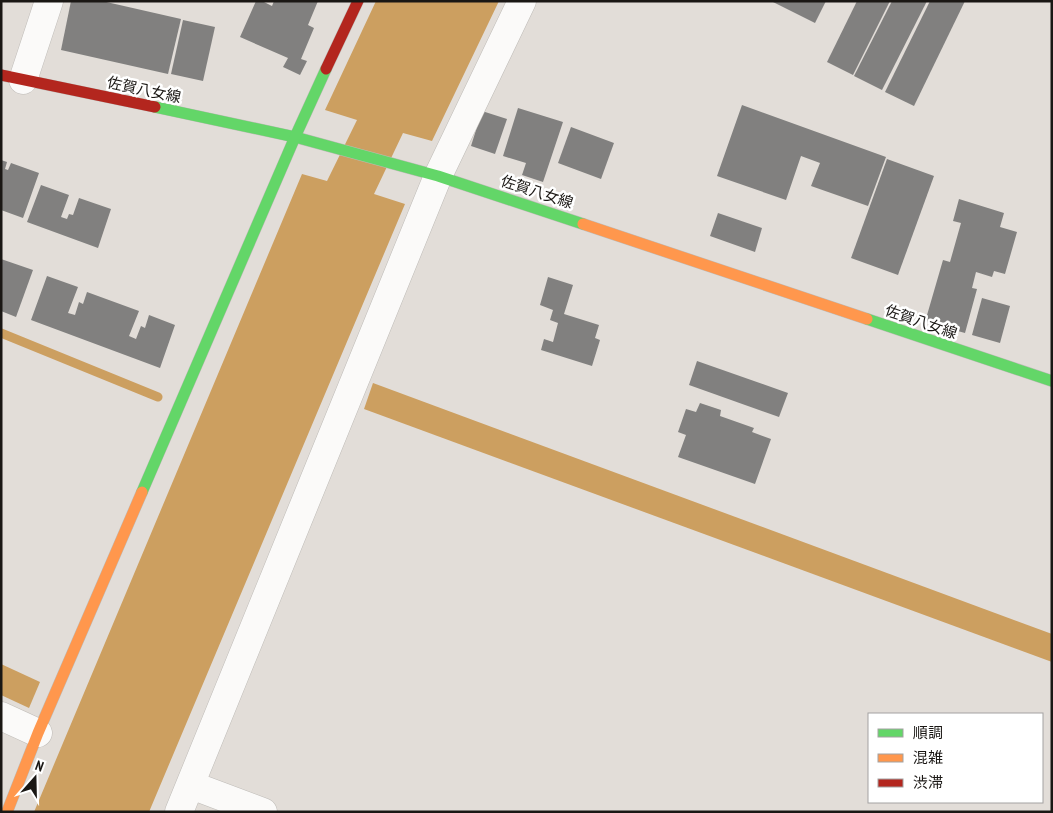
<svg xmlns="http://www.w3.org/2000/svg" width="1053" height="813" viewBox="0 0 1053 813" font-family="'PT Sans Narrow','Noto Sans JP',sans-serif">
	<rect width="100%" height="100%" fill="#e2ddd8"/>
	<!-- water -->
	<g fill="#cc9f60">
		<polygon points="376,1 499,1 432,141 403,133 374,194 405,204 149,812 34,812 302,174 327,181 357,120 325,110"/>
		<polygon points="373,383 1052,634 1052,662 364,409"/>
		<polygon points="1,664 40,682 29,708 1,695"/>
	</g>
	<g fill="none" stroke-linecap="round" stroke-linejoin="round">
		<!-- stream -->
		<polyline stroke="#cc9f60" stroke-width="9" points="1,333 158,397"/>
	</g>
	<!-- building -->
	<g fill="#81807f">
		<polygon points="71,1 102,1 181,19 168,74 61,50"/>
		<polygon points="256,1 262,1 272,6 274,1 318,1 308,25 314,28 301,59 307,61 300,75 283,67 288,58 240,37"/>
		<polygon points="771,1 826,1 815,23"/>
		<polygon points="857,1 890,1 853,75 827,62"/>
		<polygon points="892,1 927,1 882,90 854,76"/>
		<polygon points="930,1 965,1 914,106 885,92"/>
		<polygon points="183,20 215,27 203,81 171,74"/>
		<polygon points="742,105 886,157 868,206 811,186 820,163 801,156 786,200 717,176"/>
		<polygon points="518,108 563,122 543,182 522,175 526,163 503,156"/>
		<polygon points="482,111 507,119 495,154 471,146"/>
		<polygon points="571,127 614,143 601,179 558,163"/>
		<polygon points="887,159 934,176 898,275 851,258"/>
		<polygon points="1,160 7,162 5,169 8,170 11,163 39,173 23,218 1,210"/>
		<polygon points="41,185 69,195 61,217 67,219 69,214 73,215 79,198 111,209 98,248 27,222"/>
		<polygon points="959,199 1004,213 1000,227 1017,232 1005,274 994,271 992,277 976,272 972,288 977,289 965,333 925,322 943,260 950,262 961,223 953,221"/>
		<polygon points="718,213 762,228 755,252 710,236"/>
		<polygon points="1,259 33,270 16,317 1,311"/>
		<polygon points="47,276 78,287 68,313 75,315 79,302 83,304 87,292 139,311 129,336 136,339 141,326 145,328 149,315 175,325 160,368 31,320"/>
		<polygon points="548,277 573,285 564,314 599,325 595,338 600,340 592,366 541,350 544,339 553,342 558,323 550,320 553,310 540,305"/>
		<polygon points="982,298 1010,306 1000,343 972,335"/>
		<polygon points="697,361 788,393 779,417 689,385"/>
		<polygon points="700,403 721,410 720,416 754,428 752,432 771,439 755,484 678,457 686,435 678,432 686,409 696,412"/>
	</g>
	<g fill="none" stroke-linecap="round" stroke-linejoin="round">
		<defs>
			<g id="street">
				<polyline points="23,80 49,1"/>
				<polyline points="1,716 38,733"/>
				<polyline points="191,785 263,812"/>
				<polyline points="179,812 438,176 522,1"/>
			</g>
			<g id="fast">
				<polyline points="155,107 295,137 438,176 583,224"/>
				<polyline points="867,319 1052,381"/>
				<polyline points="142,492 295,137 326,69"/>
			</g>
			<g id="slow">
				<polyline points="583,224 867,319"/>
				<polyline points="7,812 38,733 142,492"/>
			</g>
			<g id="jam">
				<polyline points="326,69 358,1"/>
				<polyline points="1,75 155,107"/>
			</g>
		</defs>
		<!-- street casing -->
		<use href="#street" stroke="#bebbb7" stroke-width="29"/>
		<!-- fast casing -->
		<use href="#fast" stroke="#bebbb7" stroke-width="12"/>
		<!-- slow casing -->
		<use href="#slow" stroke="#bebbb7" stroke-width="12"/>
		<!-- jam casing -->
		<use href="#jam" stroke="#bebbb7" stroke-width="12"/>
		<!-- street -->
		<use href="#street" stroke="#fbfaf9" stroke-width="28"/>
		<!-- fast -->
		<use href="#fast" stroke="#63d668" stroke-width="11"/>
		<!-- slow -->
		<use href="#slow" stroke="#ff974d" stroke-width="11"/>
		<!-- jam -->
		<use href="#jam" stroke="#b3261e" stroke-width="11"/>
	</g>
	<g text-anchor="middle" stroke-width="5" stroke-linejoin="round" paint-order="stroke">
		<!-- street labels -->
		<g font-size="15" fill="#1a1714" stroke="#fff">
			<text transform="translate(144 90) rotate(12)" y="5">佐賀八女線</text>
			<text transform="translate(537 192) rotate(18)" y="5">佐賀八女線</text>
			<text transform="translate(921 322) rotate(19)" y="5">佐賀八女線</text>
		</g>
	</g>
	<!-- border -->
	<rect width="1053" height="813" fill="none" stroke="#1a1714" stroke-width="5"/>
	<!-- legend -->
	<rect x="868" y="713" width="175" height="90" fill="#ffffff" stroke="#a3a2a1"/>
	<rect x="878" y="729" width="25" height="8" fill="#63d668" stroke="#a3a2a1"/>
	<text x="913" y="738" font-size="15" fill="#1a1714">順調</text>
	<rect x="878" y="754" width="25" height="8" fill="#ff974d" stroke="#a3a2a1"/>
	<text x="913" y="763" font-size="15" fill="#1a1714">混雑</text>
	<rect x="878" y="779" width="25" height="8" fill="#b3261e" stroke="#a3a2a1"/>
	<text x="913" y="788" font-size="15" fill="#1a1714">渋滞</text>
	<!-- north arrow -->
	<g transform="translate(35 778) rotate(20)" stroke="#ffffff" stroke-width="4" paint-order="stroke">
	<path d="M0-4L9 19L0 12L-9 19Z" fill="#1a1714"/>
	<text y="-8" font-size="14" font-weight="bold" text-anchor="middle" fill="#1a1714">N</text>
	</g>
</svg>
